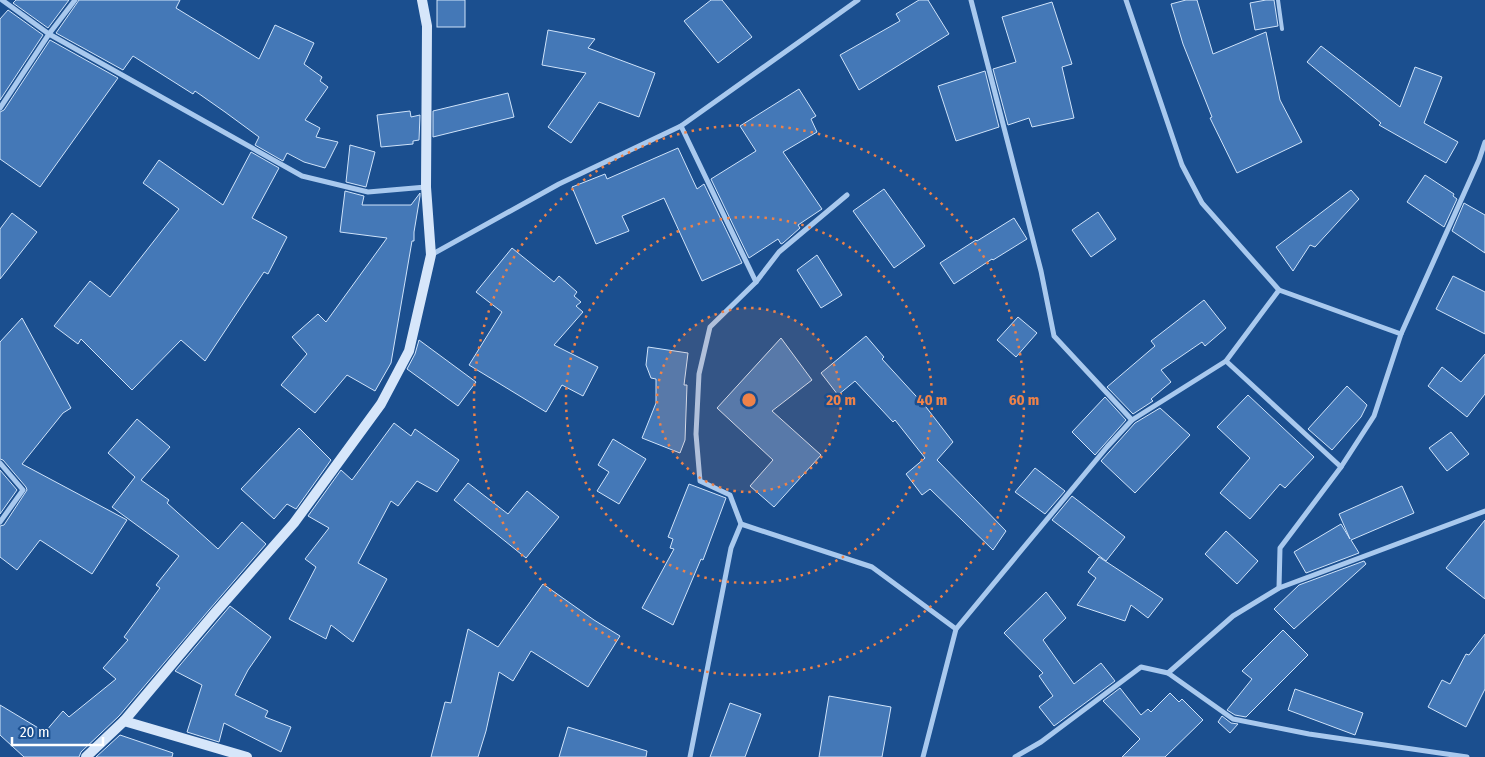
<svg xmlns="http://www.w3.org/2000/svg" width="1485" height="757" viewBox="0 0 1485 757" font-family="'Fira Sans Condensed',sans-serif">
	<rect width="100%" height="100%" fill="#1b4f8f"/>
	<!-- building -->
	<g fill="#4478b7" stroke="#cfe3fa">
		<polygon points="16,0 69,0 48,28 13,3"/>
		<polygon points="79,0 180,0 176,8 259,59 275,25 314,43 304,64 322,77 320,81 328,87 305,120 320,128 316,137 338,142 325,168 304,162 287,153 283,161 255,145 259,137 225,112 195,91 193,94 133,56 123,70 56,33"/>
		<rect x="437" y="0" width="28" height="27"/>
		<polygon points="711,0 722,0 752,37 718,63 684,21"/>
		<polygon points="919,0 928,0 949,34 859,90 840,55 900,21 896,14"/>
		<polygon points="1186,0 1197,0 1213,54 1266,32 1280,100 1302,142 1237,173 1210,118 1212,117 1183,44 1171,4"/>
		<polygon points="1266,0 1274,0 1278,26 1255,30 1250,3"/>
		<polygon points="1052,2 1072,64 1062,67 1074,118 1032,127 1029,118 1008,125 993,69 1016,62 1002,17"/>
		<polygon points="8,10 43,35 0,100 0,19"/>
		<polygon points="548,30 595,39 588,48 655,73 639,117 599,102 571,143 548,127 586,73 542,65"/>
		<polygon points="50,40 118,78 40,187 0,159 0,112 4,110"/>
		<polygon points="1321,46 1400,107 1415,67 1442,77 1424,123 1458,142 1446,163 1379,125 1381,123 1307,62"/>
		<polygon points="985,71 999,127 956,141 938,86"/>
		<polygon points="799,89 816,116 811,119 817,132 783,152 822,209 798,225 800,228 783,243 781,244 778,239 749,258 711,179 756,151 740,126"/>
		<polygon points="508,93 514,117 433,137 433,111"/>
		<polygon points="410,111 411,117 420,115 419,140 413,141 413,144 381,147 377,115"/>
		<polygon points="350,145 375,152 366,187 346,182"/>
		<polygon points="678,148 697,189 704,184 742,263 702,281 664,198 622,216 629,231 596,244 572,187 605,174 607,179"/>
		<polygon points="251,152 279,168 252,218 287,237 268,274 264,272 205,361 181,340 132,390 81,339 78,344 54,326 90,281 110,297 179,209 143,183 159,160 223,205"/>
		<polygon points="1425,175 1454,194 1453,196 1457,199 1444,227 1407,202"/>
		<polygon points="884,189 925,246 894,268 853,211"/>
		<polygon points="1351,190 1359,199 1315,247 1310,245 1293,271 1276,247"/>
		<polygon points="345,191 364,196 362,205 411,205 420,193 420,196 414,232 414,241 412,241 391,363 375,391 347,375 315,413 281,385 307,354 292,337 318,314 326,322 387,238 340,232"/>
		<polygon points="1464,203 1485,215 1485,253 1452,231"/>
		<polygon points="1098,212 1116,239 1091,257 1072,230"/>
		<polygon points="12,213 37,232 0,279 0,229"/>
		<polygon points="1014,218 1027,239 993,260 992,259 954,284 940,263 976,240 977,241"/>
		<polygon points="512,248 554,282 559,276 577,292 574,296 581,302 576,306 583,312 554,345 598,367 583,396 562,385 546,412 469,365 502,312 476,292"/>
		<polygon points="817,255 842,295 821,308 797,270"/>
		<polygon points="1453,276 1485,292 1485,334 1436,309"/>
		<polygon points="1204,300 1226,328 1205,346 1202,342 1161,370 1171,382 1151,399 1153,401 1133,414 1107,387 1155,346 1151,341"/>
		<polygon points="1018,317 1037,333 1016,357 997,340"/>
		<polygon points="22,318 71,408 63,413 22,464 127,520 92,574 40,540 17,570 0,557 0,526 4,525 27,490 26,487 3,460 0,459 0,342"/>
		<polygon points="866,336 884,357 882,359 926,407 953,442 937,460 1006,531 993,550 930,489 922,495 906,474 925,458 895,420 893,422 855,381 838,395 821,373"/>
		<polygon points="781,338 812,380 772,411 821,455 774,507 750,486 773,460 717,408"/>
		<polygon points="419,340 476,382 458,406 407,369 415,354"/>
		<polygon points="648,347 688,353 684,385 687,385 685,440 680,453 642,438 656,403 656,379 651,378 646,365"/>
		<polygon points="1485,354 1485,394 1467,417 1428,386 1442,367 1461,382"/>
		<polygon points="1347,386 1367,405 1361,417 1332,450 1308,429"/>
		<polygon points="1248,395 1314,457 1285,488 1280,484 1250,519 1220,493 1250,458 1217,427"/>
		<polygon points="1105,397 1126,420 1095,455 1072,432"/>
		<polygon points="1160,408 1190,435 1135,493 1101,461 1135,423"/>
		<polygon points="137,419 170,447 141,480 169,500 167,503 218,549 242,522 266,544 209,610 119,716 81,752 79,757 24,757 0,735 0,705 45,732 63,711 69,717 116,679 103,668 128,640 124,637 160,588 156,585 179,556 112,507 135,477 108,453"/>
		<polygon points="394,423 411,436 415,429 459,460 437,492 417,481 398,506 391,501 358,563 387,579 353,642 331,625 326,639 289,619 316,567 305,559 329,528 308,516 341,470 352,480"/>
		<polygon points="299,428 331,460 296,509 287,504 274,519 241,489"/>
		<polygon points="1451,432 1469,454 1447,471 1429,448"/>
		<polygon points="613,439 646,459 619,504 597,491 609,472 598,465"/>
		<polygon points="1035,468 1065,491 1045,514 1015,492"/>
		<polygon points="0,470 17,490 0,514"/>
		<polygon points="468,483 508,514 527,491 559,517 526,558 454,500"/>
		<polygon points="689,484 726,498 703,560 701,559 673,625 642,608 674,549 670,548 673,539 668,537"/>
		<polygon points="1402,486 1414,513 1351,540 1359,553 1306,573 1294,552 1341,524 1350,539 1339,514"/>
		<polygon points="1072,496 1125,537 1106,561 1052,520"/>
		<polygon points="1485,520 1485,599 1446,568"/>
		<polygon points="1226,531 1258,561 1237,584 1205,554"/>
		<polygon points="1099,557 1163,599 1148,618 1131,605 1125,621 1077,605 1096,578 1088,572"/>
		<polygon points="1364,561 1366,564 1294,629 1274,609 1299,585"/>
		<polygon points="543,584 594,620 620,636 588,687 531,651 513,681 499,672 486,731 478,757 431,757 445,702 451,703 468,629 498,647"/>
		<polygon points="1046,592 1066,618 1043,640 1074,684 1101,663 1115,681 1054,726 1039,707 1053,696 1039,676 1043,673 1004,633"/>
		<polygon points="230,606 271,637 248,670 235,695 268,711 265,717 291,727 281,752 224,723 219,742 187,732 202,685 175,671"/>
		<polygon points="1283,630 1308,655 1246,717 1235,715 1227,710 1252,679 1242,671"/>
		<polygon points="1485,634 1485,689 1466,727 1428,707 1442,680 1450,684 1466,654 1469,655"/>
		<polygon points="1120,688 1141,715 1148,709 1151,712 1170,693 1179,702 1182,699 1203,720 1165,757 1122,757 1140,739 1103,701"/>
		<polygon points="1295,689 1363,713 1355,735 1288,710"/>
		<polygon points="829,696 891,707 882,757 819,757"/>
		<polygon points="730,703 761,714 745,757 710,757"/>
		<polygon points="1222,716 1231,723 1238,724 1230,733 1218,722"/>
		<polygon points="568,727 647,751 646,757 559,757"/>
		<polygon points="120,735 173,753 172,757 96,757"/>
	</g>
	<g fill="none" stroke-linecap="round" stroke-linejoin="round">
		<!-- lane -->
		<polyline stroke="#a9c9ee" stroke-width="4" points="1278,0 1282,29"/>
		<!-- street -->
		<g stroke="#a9c9ee" stroke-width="5">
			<polyline points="2,0 49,34 302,176 368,192 426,187"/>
			<polyline points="971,0 1041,271 1054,336 1132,420"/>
			<polyline points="1126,0 1182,165 1202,203 1279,290"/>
			<polyline points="0,108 49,34 75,0"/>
			<polyline points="681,126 756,282"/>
			<polyline points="847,195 779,252 756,282 710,327 699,374 696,434 700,481 730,495 741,524 872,567 956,629"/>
			<polyline points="431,255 559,184 681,126 858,0"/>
			<polyline points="0,463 23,490 0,522"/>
			<polyline points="1341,467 1226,361 1279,290 1401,334"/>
			<polyline points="1279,588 1280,548 1341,467 1374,416 1401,334 1479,160 1485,142"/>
			<polyline points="1168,673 1233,719 1309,734 1467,757"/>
			<polyline points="690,757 731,548 741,524"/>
			<polyline points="923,757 956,629 1107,447 1132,420 1226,361"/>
			<polyline points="1015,757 1041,742 1141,667 1168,673 1233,616 1279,588 1485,511"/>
		</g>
		<!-- secondary -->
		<g stroke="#d6e6fa" stroke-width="10">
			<polyline points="124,721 247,757"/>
			<polyline points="86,757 124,721 214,614 294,523 381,404 409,351 431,255 426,187 427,26 422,0"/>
		</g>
	</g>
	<!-- distance rings -->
	<circle cx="749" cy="400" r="92" fill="#ee8249" fill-opacity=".12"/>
	<g fill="none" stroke="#ee8249" stroke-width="2.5" stroke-dasharray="2.5 5">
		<circle cx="749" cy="400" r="92"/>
		<circle cx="749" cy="400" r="183"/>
		<circle cx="749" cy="400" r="275"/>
	</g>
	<circle cx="749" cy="400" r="8" fill="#ee8249" stroke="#1b4f8f" stroke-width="2.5"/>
	<g font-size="15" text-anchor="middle" font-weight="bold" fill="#ee8249" stroke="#1b4f8f" stroke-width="5" stroke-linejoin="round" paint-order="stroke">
		<text x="841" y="405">20 m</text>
		<text x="932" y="405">40 m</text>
		<text x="1024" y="405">60 m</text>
	</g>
	<!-- scale -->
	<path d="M12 737v8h91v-8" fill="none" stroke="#ffffff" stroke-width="2.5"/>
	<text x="20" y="737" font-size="15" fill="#ffffff" stroke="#1b4f8f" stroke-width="4" paint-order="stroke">20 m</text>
</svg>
